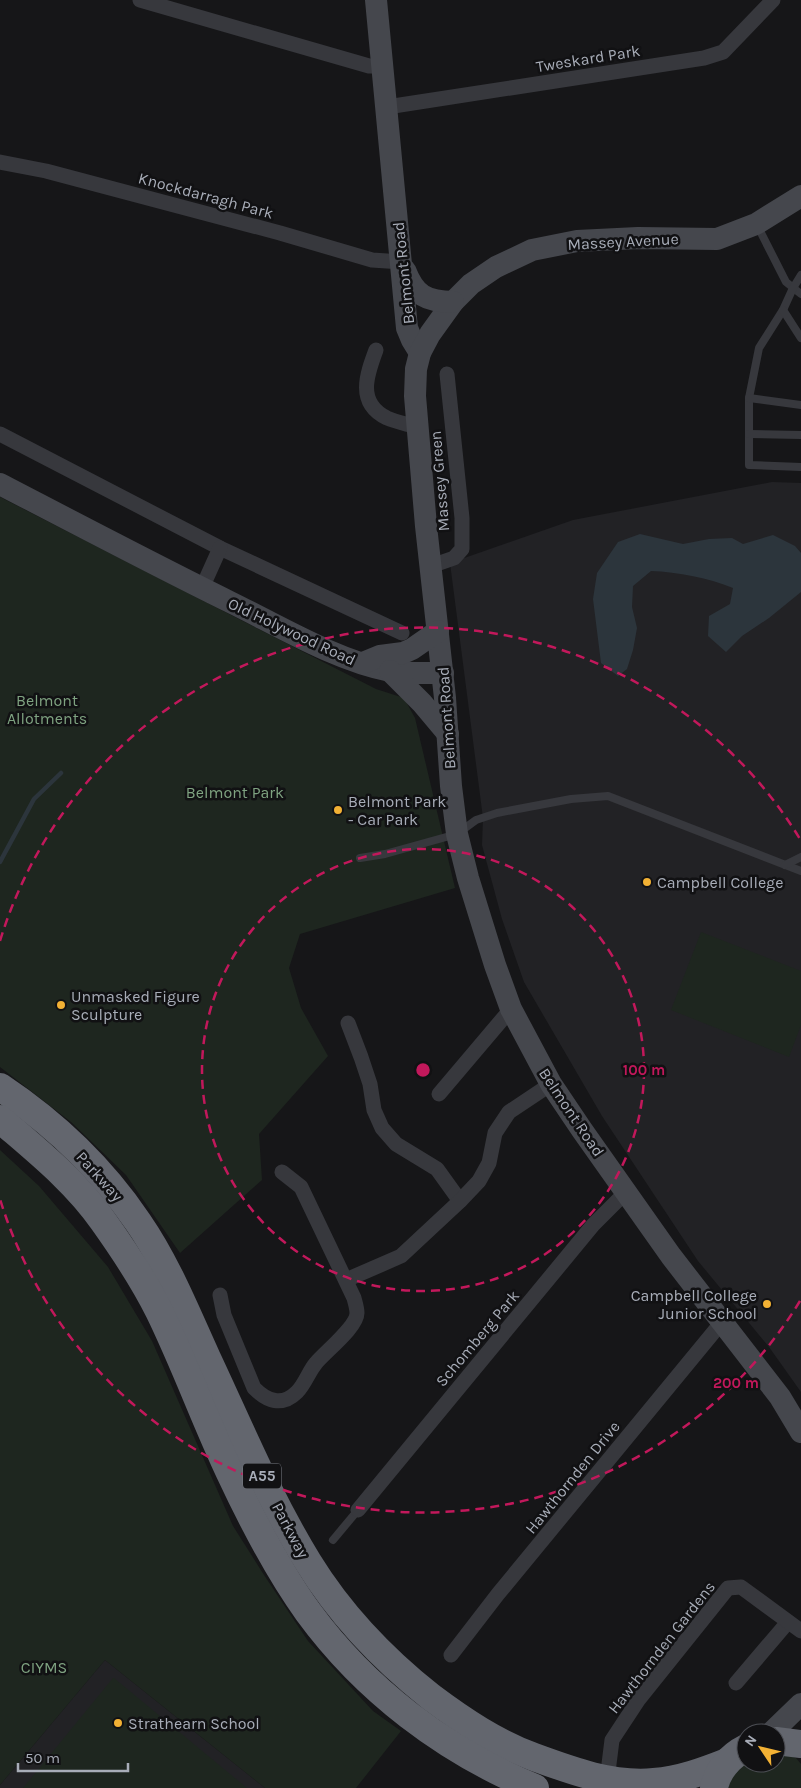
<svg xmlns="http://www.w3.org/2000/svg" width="801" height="1788" viewBox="0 0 801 1788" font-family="Karla,sans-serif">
	<rect width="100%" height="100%" fill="#161618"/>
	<!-- built -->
	<g fill="#222225">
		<polygon points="772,482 801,483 801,1392 769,1347 698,1261 602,1116 524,982 502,919 482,845 483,818 450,563 573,520"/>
		<polygon points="105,1660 265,1788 0,1788 0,1785"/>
	</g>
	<!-- green -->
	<g fill="#1e261f">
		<polygon points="0,497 376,689 404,698 415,718 455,888 300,934 289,968 301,1008 328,1056 259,1134 262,1180 180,1253 126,1175 71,1122 0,1067"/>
		<polygon points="701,932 801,971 801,1025 789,1057 671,1010"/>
		<polygon points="0,1150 39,1186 108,1267 152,1341 233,1526 264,1575 308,1641 373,1711 401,1731 356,1788 265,1788 105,1660 0,1785"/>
		<polygon points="113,1678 114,1678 247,1788 23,1788"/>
		<polygon points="776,1751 796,1758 801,1764 801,1788 728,1788 731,1776 746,1763 776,1763"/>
	</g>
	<!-- water -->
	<path fill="#2c353c" d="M640,534L683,544L709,539L732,538L743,544L773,535L795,546L801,553V592L769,618L742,636L726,652L708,636L709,616L730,604L733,588C709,578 678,572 651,571L633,586L632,607L637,628L633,650L627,669L618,676L601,663L593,599L597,573L618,542Z"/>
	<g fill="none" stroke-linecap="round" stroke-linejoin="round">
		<!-- stream -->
		<polyline stroke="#2c353c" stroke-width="4.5" points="0,862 34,799 61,773"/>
		<!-- lane -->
		<g stroke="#37383d" stroke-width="8">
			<polyline points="757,225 786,282 801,294"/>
			<polyline points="801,275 793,288 783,310 759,348 749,398 749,465 801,467"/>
			<polyline points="783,310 801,338"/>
			<polyline points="749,398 801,405"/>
			<polyline points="749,434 801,435"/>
			<polyline points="360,858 385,854 457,834 476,820 497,813 571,799 608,796 801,871"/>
			<polyline points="785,865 801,857"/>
			<polyline points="333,1540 358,1510"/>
		</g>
		<!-- street -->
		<g stroke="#37383d" stroke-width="15">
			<polyline points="140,0 369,66 382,66"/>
			<polyline points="387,107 704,58 723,52 773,0"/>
			<polyline points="0,162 46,171 280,233 372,260 402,262"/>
			<path d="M376,350C367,374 356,403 387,418C396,422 407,424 417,427"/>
			<polyline points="0,434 220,548 402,633"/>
			<polyline points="431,566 454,558 462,549 462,518 447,374"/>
			<polyline points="202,588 220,548"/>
			<polyline points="348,1023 361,1057 370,1084 374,1110 382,1128 396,1144 437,1169 460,1201"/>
			<polyline points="439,1094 511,1009"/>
			<polyline points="346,1280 401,1256 460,1201 479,1181 489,1163 495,1133 509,1112 551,1084"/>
			<path d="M220,1295L224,1315L254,1388C267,1401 282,1407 297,1392C305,1384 309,1371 316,1363C326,1351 357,1327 357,1313C357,1308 355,1302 354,1298L301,1187L282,1172"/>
			<polyline points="358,1510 593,1225 626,1192"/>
			<polyline points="451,1655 498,1594 722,1322"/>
			<polyline points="736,1683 788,1622"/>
			<polyline points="607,1780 612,1740 639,1699 728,1588 741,1587 801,1631"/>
		</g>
		<!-- secondary -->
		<g stroke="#45474d" stroke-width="22">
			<polyline points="376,0 407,328 412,340 420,353"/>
			<polyline points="801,196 756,224 717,239 638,238 577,241 532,250 496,267 471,284 453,302 430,334 420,353 416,369 415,396 426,526 445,698 451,786 457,834 468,878 495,965 511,1009 551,1084 582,1130 671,1256 780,1397 801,1432"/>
			<path d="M405,270C415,296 426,301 453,302"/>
			<path d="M0,484C77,524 153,564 230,602C279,626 337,661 390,671C407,674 425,673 443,673"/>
			<polyline points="363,663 380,656 403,653 412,649 438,631"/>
			<polyline points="390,671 422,703 448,734"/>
			<polyline points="771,1733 801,1704"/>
		</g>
		<!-- highway -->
		<g stroke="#63666e" stroke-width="28">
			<path d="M0,1087C54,1123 102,1169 138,1222C167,1264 186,1312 207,1358C239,1426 268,1497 308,1562C340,1614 383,1659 431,1697C463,1721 496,1743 534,1757C572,1771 613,1786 654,1782C680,1780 704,1771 727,1762"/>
			<path d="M0,1119C37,1151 75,1181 103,1221C123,1249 144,1281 159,1311C185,1364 205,1420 230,1473C252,1520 277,1569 308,1612C365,1690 445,1751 535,1788"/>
			<polyline points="776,1741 801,1744"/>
			<path d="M714,1788C717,1771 730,1756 746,1748"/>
		</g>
	</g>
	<!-- distance rings -->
	<g fill="none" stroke="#c2185b" stroke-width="2.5" stroke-dasharray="9 6">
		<circle cx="423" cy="1070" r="221"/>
		<path d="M800 1301A442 442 0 0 1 0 1199M0 941A442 442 0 0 1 800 839"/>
	</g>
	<!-- markers -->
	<g fill="#f2b134" stroke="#111113" stroke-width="2">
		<circle cx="338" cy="810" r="5"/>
		<circle cx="647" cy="882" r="5"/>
		<circle cx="61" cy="1005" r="5"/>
		<circle cx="767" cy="1304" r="5"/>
		<circle cx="118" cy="1723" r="5"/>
	</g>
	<g text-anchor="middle" stroke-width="5" stroke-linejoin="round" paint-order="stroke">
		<!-- shield labels -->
		<rect fill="#111113" stroke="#7b7e86" stroke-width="1" x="243" y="1463.5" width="38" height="25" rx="4"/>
		<g font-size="15" font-weight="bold" fill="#a8adb8">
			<text x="262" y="1481">A55</text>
		</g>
		<!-- street labels -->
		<g font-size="16" fill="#a8adb8" stroke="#111113">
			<text transform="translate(588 58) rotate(-9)" y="6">Tweskard Park</text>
			<text transform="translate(206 195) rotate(15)" y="6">Knockdarragh Park</text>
			<text transform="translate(623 241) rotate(-3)" y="6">Massey Avenue</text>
			<text transform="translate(403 273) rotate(-96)" y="6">Belmont Road</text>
			<text transform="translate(439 481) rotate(-95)" y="6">Massey Green</text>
			<text transform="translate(292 631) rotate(25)" y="6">Old Holywood Road</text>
			<text transform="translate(446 718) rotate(-94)" y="6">Belmont Road</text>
			<text transform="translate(572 1112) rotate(56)" y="6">Belmont Road</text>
			<text transform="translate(100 1176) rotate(48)" y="6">Parkway</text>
			<text transform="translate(477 1338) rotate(-50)" y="6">Schomberg Park</text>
			<text transform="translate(572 1477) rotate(-51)" y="6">Hawthornden Drive</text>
			<text transform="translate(291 1530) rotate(62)" y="6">Parkway</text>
			<text transform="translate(661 1647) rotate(-52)" y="6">Hawthornden Gardens</text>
		</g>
		<!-- park labels -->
		<g font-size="16" fill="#7fa381" stroke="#111113">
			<text x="47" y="706">Belmont<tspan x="47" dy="18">Allotments</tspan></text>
			<text x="235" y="798">Belmont Park</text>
			<text x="44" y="1673">CIYMS</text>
		</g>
		<!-- poi labels -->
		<g font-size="16" fill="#a8adb8" stroke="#111113" text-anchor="start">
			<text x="348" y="807">Belmont Park<tspan x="348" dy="18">- Car Park</tspan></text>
			<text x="657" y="888">Campbell College</text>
			<text x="71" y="1002">Unmasked Figure<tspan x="71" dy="18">Sculpture</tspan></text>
			<text x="757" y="1301" text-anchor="end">Campbell College<tspan x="757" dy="18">Junior School</tspan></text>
			<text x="128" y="1729">Strathearn School</text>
		</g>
	</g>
	<circle cx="423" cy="1070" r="8" fill="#c2185b" stroke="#111113" stroke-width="2.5"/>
	<g font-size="15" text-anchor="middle" font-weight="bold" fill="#c2185b" stroke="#111113" stroke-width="5" stroke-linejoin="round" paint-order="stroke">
		<text x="644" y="1075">100 m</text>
		<text x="736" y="1388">200 m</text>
	</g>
	<!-- north arrow -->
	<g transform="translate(761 1748) rotate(305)"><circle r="24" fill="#111113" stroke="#4d4f55"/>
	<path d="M0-4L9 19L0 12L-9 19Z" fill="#f2b134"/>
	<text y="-8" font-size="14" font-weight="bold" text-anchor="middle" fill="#a8adb8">N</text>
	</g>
	<!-- scale -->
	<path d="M18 1763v8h110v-8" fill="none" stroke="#a8adb8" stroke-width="2.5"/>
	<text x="25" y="1763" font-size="15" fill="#a8adb8" stroke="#111113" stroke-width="4" paint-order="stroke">50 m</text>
</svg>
